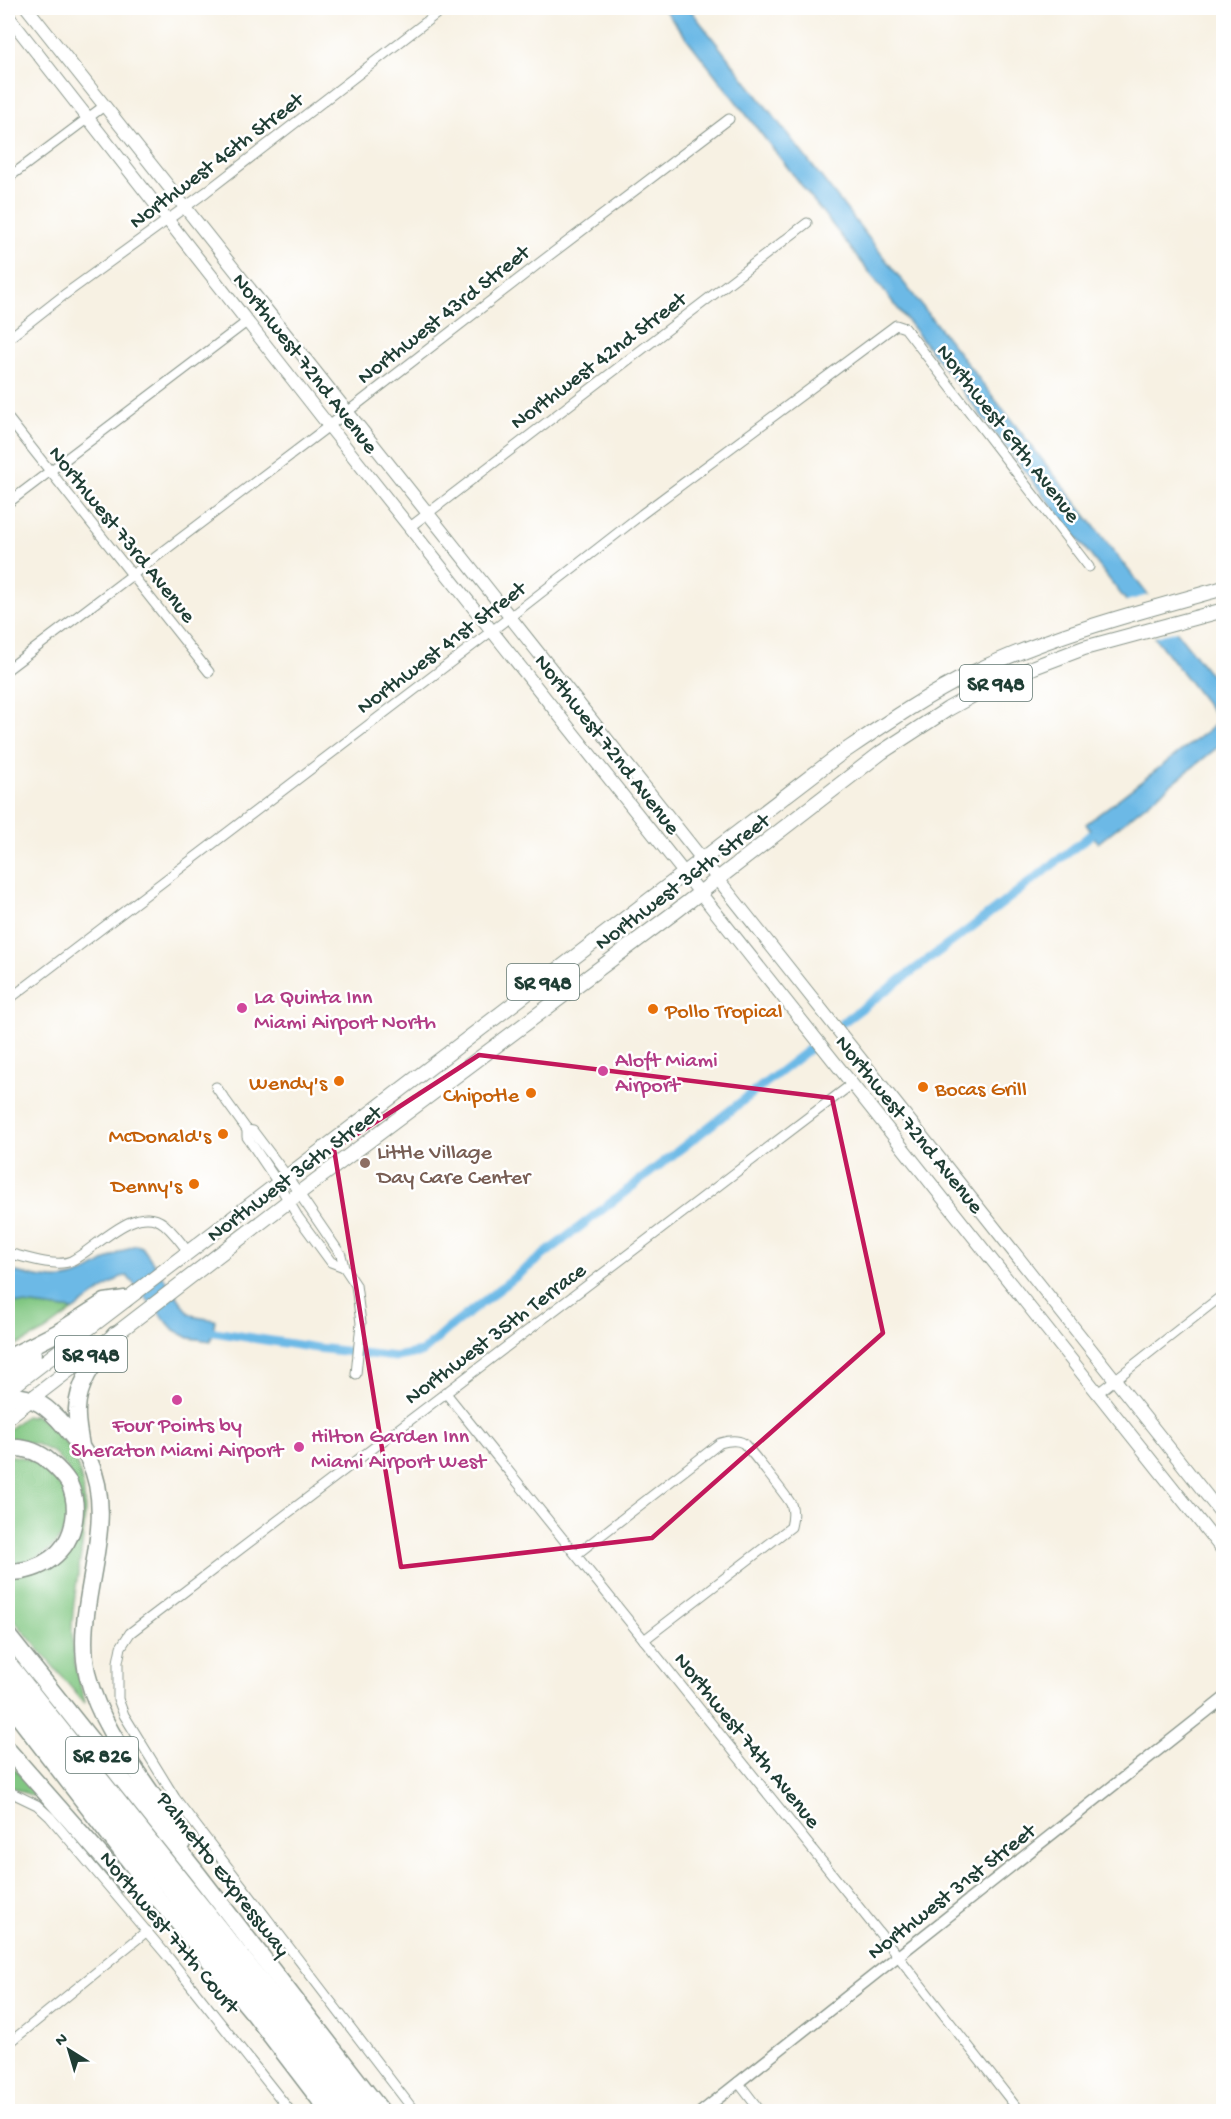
<svg xmlns="http://www.w3.org/2000/svg" width="1231" height="2119" viewBox="0 0 1231 2119" font-family="'Gochi Hand',sans-serif">
	<rect width="100%" height="100%" fill="#fff"/>
	<filter id="ink" filterUnits="userSpaceOnUse"><feTurbulence type="fractalNoise" baseFrequency=".0167" numOctaves="2"/><feDisplacementMap in="SourceGraphic" scale="12" xChannelSelector="R" yChannelSelector="G"/><feConvolveMatrix kernelMatrix="1 2 1 2 8 2 1 2 1" color-interpolation-filters="sRGB"/></filter>
	<filter id="wash" filterUnits="userSpaceOnUse"><feTurbulence type="fractalNoise" baseFrequency=".008" numOctaves="4" result="noise"/><feDisplacementMap in="SourceGraphic" scale="24" xChannelSelector="R" yChannelSelector="G"/><feGaussianBlur stdDeviation="1.35" result="paint"/><feColorMatrix in="noise" values="0 0 0 0 0 0 0 0 0 0 0 0 0 0 0 0 0 1.4 0 .05"/><feComposite in="paint" operator="in"/></filter>
	<g filter="url(#wash)">
		<rect width="100%" height="100%" fill="#f7f1e3"/>
		<!-- green -->
		<g fill="#81c782" stroke="#50825b" stroke-width="1.5">
			<polygon points="8,1302 74,1310 45,1331 8,1350"/>
			<path d="M32,1414C49,1422 59,1432 69,1448C102,1504 73,1569 72,1629C72,1655 77,1678 85,1702L84,1703L8,1613V1578L74,1541L68,1469L54,1453L36,1444L8,1441V1430L25,1416L31,1417Z"/>
			<path d="M8,1456C37,1455 71,1479 69,1512C66,1543 38,1567 8,1562Z"/>
			<polygon points="8,1762 45,1801 8,1786"/>
		</g>
		<!-- water -->
		<g fill="#6cb9e6" stroke="#467b8d" stroke-width="1.5">
			<polygon points="663,8 689,8 1223,691 1223,746 1218,747 1098,843 1086,824 1220,721"/>
			<path d="M136,1245L142,1247L189,1313L196,1317L215,1320L211,1341L189,1338L174,1330L127,1276L121,1277L74,1310L8,1302V1270C29,1275 56,1284 77,1276C98,1268 115,1252 136,1245Z"/>
		</g>
		<!-- pier -->
		<polygon fill="#f7f1e3" points="1152,594 1180,630 1151,638 1123,602"/>
		<g fill="none" stroke-linecap="round" stroke-linejoin="round">
			<!-- canal -->
			<g stroke="#6cb9e6" stroke-width="9">
				<polyline points="842,1023 972,927 1101,827"/>
				<polyline points="201,1330 317,1348 396,1357 422,1352 448,1329 812,1047"/>
			</g>
		</g>
	</g>
	<g filter="url(#ink)">
		<g fill="none" stroke-linecap="round" stroke-linejoin="round">
			<defs>
				<g id="minor">
					<polyline points="8,178 104,106"/>
					<polyline points="8,339 64,295 206,192 444,8"/>
					<polyline points="8,418 209,672"/>
					<polyline points="8,503 248,321"/>
					<polyline points="410,527 807,223"/>
					<polyline points="8,669 346,413 542,261 729,119"/>
					<polyline points="8,1000 510,617 642,514 896,325 905,328 1089,567"/>
					<polyline points="216,1087 247,1130 247,1137 278,1183 298,1217 331,1262 344,1267"/>
					<polyline points="247,1130 253,1131 287,1176 341,1255 344,1267 356,1285 361,1323 356,1374"/>
					<path d="M8,1253C24,1257 56,1268 71,1261C95,1250 136,1201 164,1224C173,1232 181,1242 188,1252"/>
					<polyline points="445,1392 898,1956 1020,2112"/>
					<polyline points="1098,1393 1224,1294"/>
					<path d="M577,1554L720,1443C727,1441 736,1439 743,1443C747,1446 788,1498 791,1504C794,1511 793,1519 791,1527L644,1640"/>
					<polyline points="8,1791 37,1805 50,1817 169,1958 291,2112"/>
					<polyline points="8,2044 147,1931"/>
					<polyline points="738,2082 761,2112"/>
					<polyline points="415,2112 175,1798 124,1715 118,1699 118,1662 121,1647 130,1633 852,1084"/>
				</g>
				<polyline id="tertiary" points="701,2112 1224,1698"/>
				<g id="secondary">
					<polyline points="27,8 1224,1517"/>
					<polyline points="8,16 329,426 1224,1552"/>
				</g>
				<g id="primary">
					<path d="M8,1390L839,755C882,726 925,696 972,673C1052,634 1138,612 1224,588"/>
					<polyline points="8,1417 299,1193 675,912 882,752 948,709 986,688 1034,667 1084,648 1224,610"/>
				</g>
				<g id="motorway">
					<polyline points="8,1358 57,1333 105,1302 125,1299"/>
					<polyline points="8,1373 33,1354"/>
					<path d="M8,1396C34,1395 49,1408 65,1427C73,1438 83,1447 89,1460C121,1528 70,1605 88,1677C104,1740 153,1786 182,1843"/>
					<path d="M81,1446C79,1433 76,1421 77,1409C78,1380 99,1357 115,1335"/>
					<path d="M8,1448C24,1447 38,1451 50,1462C57,1468 64,1475 69,1483C74,1494 76,1508 74,1520C69,1554 40,1572 8,1572"/>
					<polyline points="8,1636 197,1873 382,2112"/>
					<polyline points="8,1663 365,2112"/>
					<polyline points="8,1683 346,2112"/>
					<polyline points="8,1703 160,1901 255,2015 329,2112"/>
					<polyline points="8,1750 126,1884 156,1898"/>
				</g>
			</defs>
			<!-- minor casing -->
			<use href="#minor" stroke="#8b978c" stroke-width="11"/>
			<!-- tertiary casing -->
			<use href="#tertiary" stroke="#8b978c" stroke-width="13"/>
			<!-- secondary casing -->
			<use href="#secondary" stroke="#8b978c" stroke-width="14"/>
			<!-- primary casing -->
			<use href="#primary" stroke="#8b978c" stroke-width="16"/>
			<!-- motorway casing -->
			<use href="#motorway" stroke="#8b978c" stroke-width="19"/>
			<!-- minor -->
			<use href="#minor" stroke="#fff" stroke-width="9"/>
			<!-- tertiary -->
			<use href="#tertiary" stroke="#fff" stroke-width="10"/>
			<!-- secondary -->
			<use href="#secondary" stroke="#fff" stroke-width="12"/>
			<!-- primary -->
			<use href="#primary" stroke="#fff" stroke-width="14"/>
			<!-- motorway -->
			<use href="#motorway" stroke="#fff" stroke-width="16"/>
		</g>
	</g>
	<!-- marked area -->
	<path fill="none" stroke="#c2185b" stroke-width="4.5" stroke-linejoin="round" d="M479,1055L832,1098L883,1333L652,1538L401,1567L334,1149Z"/>
	<!-- markers -->
	<g fill="#d1479c" stroke="#fff" stroke-width="2">
		<circle cx="242" cy="1008" r="6"/>
		<circle cx="603" cy="1071" r="6"/>
		<circle cx="177" cy="1400" r="6"/>
		<circle cx="299" cy="1447" r="6"/>
	</g>
	<g fill="#e8710a" stroke="#fff" stroke-width="2">
		<circle cx="653" cy="1009" r="6"/>
		<circle cx="339" cy="1081" r="6"/>
		<circle cx="923" cy="1087" r="6"/>
		<circle cx="531" cy="1093" r="6"/>
		<circle cx="223" cy="1134" r="6"/>
		<circle cx="194" cy="1184" r="6"/>
	</g>
	<circle fill="#8d6e63" stroke="#fff" stroke-width="2" cx="365" cy="1163" r="6"/>
	<g text-anchor="middle" stroke-width="5" stroke-linejoin="round" paint-order="stroke">
		<!-- shield labels -->
		<g fill="#fff" stroke="#627771" stroke-width="1.5">
			<rect x="960" y="665" width="72" height="36" rx="4.5"/>
			<rect x="507" y="964" width="72" height="36" rx="4.5"/>
			<rect x="55" y="1336" width="72" height="36" rx="4.5"/>
			<rect x="66" y="1737" width="72" height="36" rx="4.5"/>
		</g>
		<g font-size="21" font-weight="bold" fill="#1f3d34">
			<text x="996" y="690">SR 948</text>
			<text x="543" y="989">SR 948</text>
			<text x="91" y="1361">SR 948</text>
			<text x="102" y="1762">SR 826</text>
		</g>
		<!-- street labels -->
		<g font-size="22" fill="#1f3d34" stroke="#fff">
			<text transform="translate(215 159) rotate(-37)" y="8">Northwest 46th Street</text>
			<text transform="translate(442 313) rotate(-38)" y="8">Northwest 43rd Street</text>
			<text transform="translate(597 359) rotate(-37)" y="8">Northwest 42nd Street</text>
			<text transform="translate(307 362) rotate(52)" y="8">Northwest 72nd Avenue</text>
			<text transform="translate(1010 432) rotate(52)" y="8">Northwest 69th Avenue</text>
			<text transform="translate(124 533) rotate(51)" y="8">Northwest 73rd Avenue</text>
			<text transform="translate(440 646) rotate(-37)" y="8">Northwest 41st Street</text>
			<text transform="translate(609 743) rotate(52)" y="8">Northwest 72nd Avenue</text>
			<text transform="translate(681 880) rotate(-37)" y="8">Northwest 36th Street</text>
			<text transform="translate(911 1123) rotate(51)" y="8">Northwest 72nd Avenue</text>
			<text transform="translate(293 1172) rotate(-37)" y="8">Northwest 36th Street</text>
			<text transform="translate(494 1332) rotate(-37)" y="8">Northwest 35th Terrace</text>
			<text transform="translate(749 1739) rotate(51)" y="8">Northwest 74th Avenue</text>
			<text transform="translate(225 1873) rotate(52)" y="8">Palmetto Expressway</text>
			<text transform="translate(950 1890) rotate(-38)" y="8">Northwest 31st Street</text>
			<text transform="translate(171 1931) rotate(50)" y="8">Northwest 77th Court</text>
		</g>
		<!-- hotel labels -->
		<g font-size="22" fill="#b23c85" stroke="#fff" text-anchor="start">
			<text x="254" y="1003">La Quinta Inn<tspan x="254" dy="25">Miami Airport North</tspan></text>
			<text x="615" y="1066">Aloft Miami<tspan x="615" dy="25">Airport</tspan></text>
			<text x="177" y="1431" text-anchor="middle">Four Points by<tspan x="177" dy="25">Sheraton Miami Airport</tspan></text>
			<text x="311" y="1442">Hilton Garden Inn<tspan x="311" dy="25">Miami Airport West</tspan></text>
		</g>
		<!-- food labels -->
		<g font-size="22" fill="#c56008" stroke="#fff" text-anchor="end">
			<text x="665" y="1017" text-anchor="start">Pollo Tropical</text>
			<text x="327" y="1089">Wendy's</text>
			<text x="935" y="1095" text-anchor="start">Bocas Grill</text>
			<text x="519" y="1101">Chipotle</text>
			<text x="211" y="1142">McDonald's</text>
			<text x="182" y="1192">Denny's</text>
		</g>
		<!-- education labels -->
		<g font-size="22" fill="#785e54" stroke="#fff" text-anchor="start">
			<text x="377" y="1158">Little Village<tspan x="377" dy="25">Day Care Center</tspan></text>
		</g>
	</g>
	<!-- margin -->
	<rect width="1231" height="2119" fill="none" stroke="#fff" stroke-width="30"/>
	<!-- north arrow -->
	<g transform="translate(69 2050) rotate(323)" stroke="#ffffff" stroke-width="4.5" paint-order="stroke">
	<path d="M0-4.5L10 22L0 15L-10 22Z" fill="#1f3d34"/>
	<text y="-9" font-size="16" font-weight="bold" text-anchor="middle" fill="#1f3d34">N</text>
	</g>
</svg>
